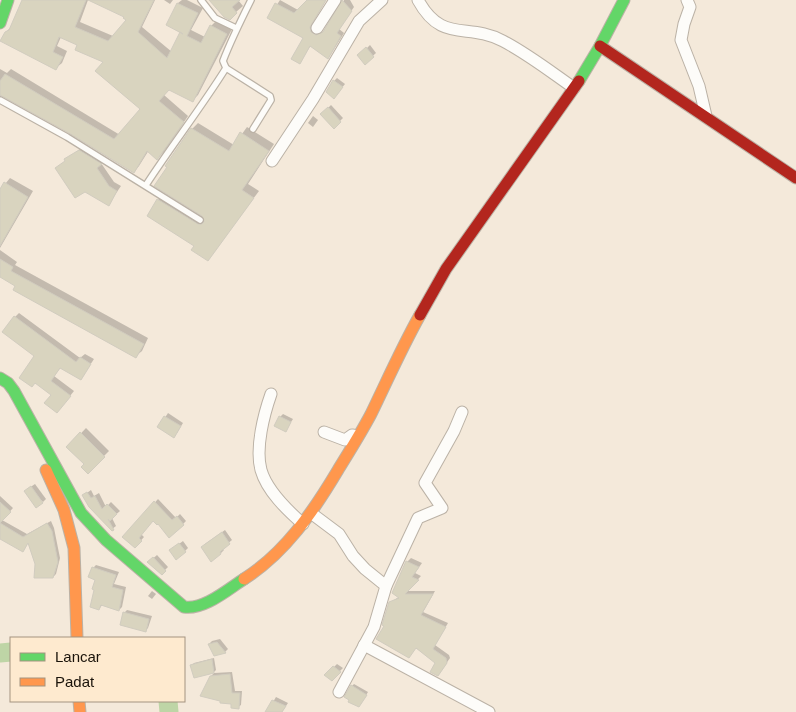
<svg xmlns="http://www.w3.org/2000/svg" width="796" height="712" viewBox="0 0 796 712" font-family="Helvetica,sans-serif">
	<rect width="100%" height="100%" fill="#f4e9da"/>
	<!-- shadow -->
	<g fill="#0003">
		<polygon points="25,0 88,0 80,22 113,36 128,19 126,16 103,0 155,0 142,27 172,52 181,33 168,24 178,3 182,0 187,0 203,8 191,30 205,37 211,26 216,21 232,29 198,95 193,100 169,88 164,95 188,116 163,153 157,158 149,150 139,166 134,172 70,132 0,95 0,69 7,73 11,69 120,135 141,109 105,62 79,44 61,37 57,46 67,51 62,63 56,68 6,32 12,26"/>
		<polygon points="164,0 173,0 170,4"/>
		<polygon points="211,0 238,0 243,6 229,18"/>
		<polygon points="280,0 298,10 308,0 326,0 312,23 316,31 323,32 342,5 344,0 350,0 354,7 339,29 344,33 331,54 328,57 311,45 300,62 305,38 269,17"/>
		<polygon points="370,45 376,53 365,63 359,56"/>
		<polygon points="337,78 345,84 337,94 334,81"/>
		<polygon points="331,105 343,118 334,127 322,114"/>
		<polygon points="313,116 318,120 313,127 308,123"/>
		<polygon points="198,123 234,145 247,127 274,144 248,184 259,191 208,260 196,245 148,216 158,200 164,194 204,218 192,129"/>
		<polygon points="84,146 105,159 101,163 114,182 121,186 108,205 66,160"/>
		<polygon points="10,178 33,191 0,248 0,188 1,189"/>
		<polygon points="0,250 17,262 15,265 148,338 142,351 136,356 0,275"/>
		<polygon points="19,313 80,358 85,354 94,359 81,379 61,367 54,376 74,391 61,407 52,395 36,356 15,317"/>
		<polygon points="168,413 183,423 177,433 159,427"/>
		<polygon points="283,414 293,419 286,430 280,417"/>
		<polygon points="86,428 109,451 88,472 85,464 68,447"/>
		<polygon points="35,484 46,499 43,502 29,488"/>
		<polygon points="91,490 94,496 99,493 106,507 111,502 120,511 112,518 116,526 112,529 84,495"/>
		<polygon points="0,496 13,508 2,520 27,534 51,521 54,528 60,558 56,574 53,577 36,564 29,541 23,550 0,537"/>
		<polygon points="158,499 176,518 180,514 186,521 183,524 158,522 154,519 141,534 144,537 135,547 124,537"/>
		<polygon points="225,530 232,540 222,548 224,550 221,553 211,560 205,544"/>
		<polygon points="183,541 188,548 185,551 171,550"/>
		<polygon points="157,555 168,567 162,573 149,562"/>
		<polygon points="411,558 422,563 415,573 421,576 407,591 435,591 423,612 448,623 435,645 449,655 450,658 438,675 437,663 386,626 390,603 400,596 407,562"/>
		<polygon points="96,565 119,572 114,584 126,587 122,607 119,610 103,604 99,609 97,579 93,568"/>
		<polygon points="152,591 156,594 152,599 148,596"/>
		<polygon points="127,610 152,616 148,628 145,631 124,613"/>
		<polygon points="220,639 228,649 225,652 209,644 212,641"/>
		<polygon points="214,658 216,670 214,672 192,665 194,663"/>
		<polygon points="337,664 343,668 332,679 326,675"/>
		<polygon points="232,672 235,691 242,691 241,705 238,707 232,703 211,676 214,673"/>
		<polygon points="354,684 368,692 361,703 352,686"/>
		<polygon points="276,697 288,703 282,712 267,712"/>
	</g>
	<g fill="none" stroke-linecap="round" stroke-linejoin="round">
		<!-- river -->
		<g stroke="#bed5a6" stroke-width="19">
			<polyline points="0,653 11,652"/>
			<polyline points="168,701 169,712"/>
		</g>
	</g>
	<!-- building -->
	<g fill="#d9d4bf" stroke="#d1ccbf">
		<polygon points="22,0 86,0 75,27 108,41 126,20 123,18 124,17 88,0 154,0 138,32 167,58 180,32 183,34 166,25 177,3 198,13 187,36 201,43 210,25 227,34 193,102 169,90 159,101 184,122 157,160 147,151 134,173 69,133 0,95 0,81 5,74 114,139 140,109 95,71 103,62 75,50 77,45 59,37 53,52 63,57 56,70 0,41 5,32 9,30"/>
		<polygon points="209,0 240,0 232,7 237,13 230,20 224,17"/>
		<polygon points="307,0 326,0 310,27 311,32 316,35 323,32 342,0 352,11 337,33 341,36 328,59 310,46 300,64 291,59 303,38 267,18 275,3 294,13"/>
		<polygon points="366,47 374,57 365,65 357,55"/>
		<polygon points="333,80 343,87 334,99 326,92"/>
		<polygon points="328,107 341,122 334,129 320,114"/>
		<polygon points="191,128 229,151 240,132 269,151 242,190 254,198 208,261 191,250 194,246 147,216 157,199 198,224 202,224 204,222 202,216 154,186 167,167 165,166"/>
		<polygon points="79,150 102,164 97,168 109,186 117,191 109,206 85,192 75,198 55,168 65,161 64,159"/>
		<polygon points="4,182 28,197 0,246 0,189"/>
		<polygon points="0,259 13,267 11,271 144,344 136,358 13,290 15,286 0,277"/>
		<polygon points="14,316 76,362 80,357 91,364 81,380 60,368 51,381 71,396 57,413 44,403 51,395 35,383 32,387 19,378 34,356 2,332"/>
		<polygon points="164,416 181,426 174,438 157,427"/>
		<polygon points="279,416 291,422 286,432 274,426"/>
		<polygon points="80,432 105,457 88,474 81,467 84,464 66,447"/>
		<polygon points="31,486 43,503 36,508 24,491"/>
		<polygon points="87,492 91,498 95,496 102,509 107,504 117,514 110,521 108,519 114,530 112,531 89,507 82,495"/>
		<polygon points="154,501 172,520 177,516 184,525 169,538 158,524 157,525 153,521 139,538 142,541 135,548 122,537"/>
		<polygon points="0,502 11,512 0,523 23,537 47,523 52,531 58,562 53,578 34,578 35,564 28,543 23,552 0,539"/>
		<polygon points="222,532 230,544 220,552 221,554 211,562 201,547"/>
		<polygon points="179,543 186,552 176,560 169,550"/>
		<polygon points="153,557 166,571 162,575 147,562"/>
		<polygon points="406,561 419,567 412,577 419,580 405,594 433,594 421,615 446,627 433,649 446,658 447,663 438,676 430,672 435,663 416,648 409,658 376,639 384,626 382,625 389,602 399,598 392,593"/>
		<polygon points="92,567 116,575 112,587 123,590 119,611 101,605 99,610 90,607 94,590 92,589 95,580 88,577"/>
		<polygon points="123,612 149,619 146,632 120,625"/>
		<polygon points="217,642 226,653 214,656 208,644"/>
		<polygon points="212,659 214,673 194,678 190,665"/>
		<polygon points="333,666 341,672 332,681 324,675"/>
		<polygon points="230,674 232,693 240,693 239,709 231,708 231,704 220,703 220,701 200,696 210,676"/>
		<polygon points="351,685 367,695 359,707 348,702 349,700 344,697"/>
		<polygon points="272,700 286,706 282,712 265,712"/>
	</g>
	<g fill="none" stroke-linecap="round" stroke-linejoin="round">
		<defs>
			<g id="lane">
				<polyline points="201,0 215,18 236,28"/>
				<polyline points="226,68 270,96 271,100 253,129"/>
				<polyline points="0,100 67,137 200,220"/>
				<path d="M146,185C172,145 201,108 226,68L223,61C231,40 241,20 251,0"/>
			</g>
			<g id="street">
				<path d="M418,0C442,44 467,22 503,41C528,54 551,72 574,88"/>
				<polyline points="687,0 690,7 684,24 681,40 699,86 706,116"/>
				<polyline points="317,28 335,0"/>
				<polyline points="272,161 313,99 359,21 382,0"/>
				<path d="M271,394C264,414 255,448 261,470C267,491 287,510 303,524"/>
				<polyline points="324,432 345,440 352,435 358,436"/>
				<polyline points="311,513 339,534 353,556 365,569 386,586 374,627 339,692"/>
				<polyline points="386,586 418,518 442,508 425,483 454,431 462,412"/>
				<polyline points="364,645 489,712"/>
			</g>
			<g id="fast">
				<polyline points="0,23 8,0"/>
				<polyline points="579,81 600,46 624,0"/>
				<path d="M0,378L8,383L14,391L81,513L106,540L184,607C204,610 227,590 244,579"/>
			</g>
			<g id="slow">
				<polyline points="46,470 64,510 74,548 77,638"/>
				<path d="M244,579C285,553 313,512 338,470C349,452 361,433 371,414C387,381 402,347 420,315"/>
				<polyline points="79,701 80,712"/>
			</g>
			<g id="jam">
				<polyline points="600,46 796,178"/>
				<polyline points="420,315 446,269 579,81"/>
			</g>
		</defs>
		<!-- lane casing -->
		<use href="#lane" stroke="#bbb2a6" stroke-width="8"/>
		<!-- street casing -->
		<use href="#street" stroke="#bbb2a6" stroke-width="13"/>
		<!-- fast casing -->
		<use href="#fast" stroke="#bbb2a6" stroke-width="13"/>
		<!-- slow casing -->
		<use href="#slow" stroke="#bbb2a6" stroke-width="13"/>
		<!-- jam casing -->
		<use href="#jam" stroke="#bbb2a6" stroke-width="13"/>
		<!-- lane -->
		<use href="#lane" stroke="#fdfcf9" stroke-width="5.5"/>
		<!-- street -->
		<use href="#street" stroke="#fdfcf9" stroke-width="11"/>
		<!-- fast -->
		<use href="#fast" stroke="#63d668" stroke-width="11"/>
		<!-- slow -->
		<use href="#slow" stroke="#ff974d" stroke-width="11"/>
		<!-- jam -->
		<use href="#jam" stroke="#b3261e" stroke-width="11"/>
	</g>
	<!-- legend -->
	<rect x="10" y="637" width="175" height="65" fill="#feeacf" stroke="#a39480"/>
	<rect x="20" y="653" width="25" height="8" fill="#63d668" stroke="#a39480"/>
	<text x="55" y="662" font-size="15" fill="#1a130a">Lancar</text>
	<rect x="20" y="678" width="25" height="8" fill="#ff974d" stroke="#a39480"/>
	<text x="55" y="687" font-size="15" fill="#1a130a">Padat</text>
</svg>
